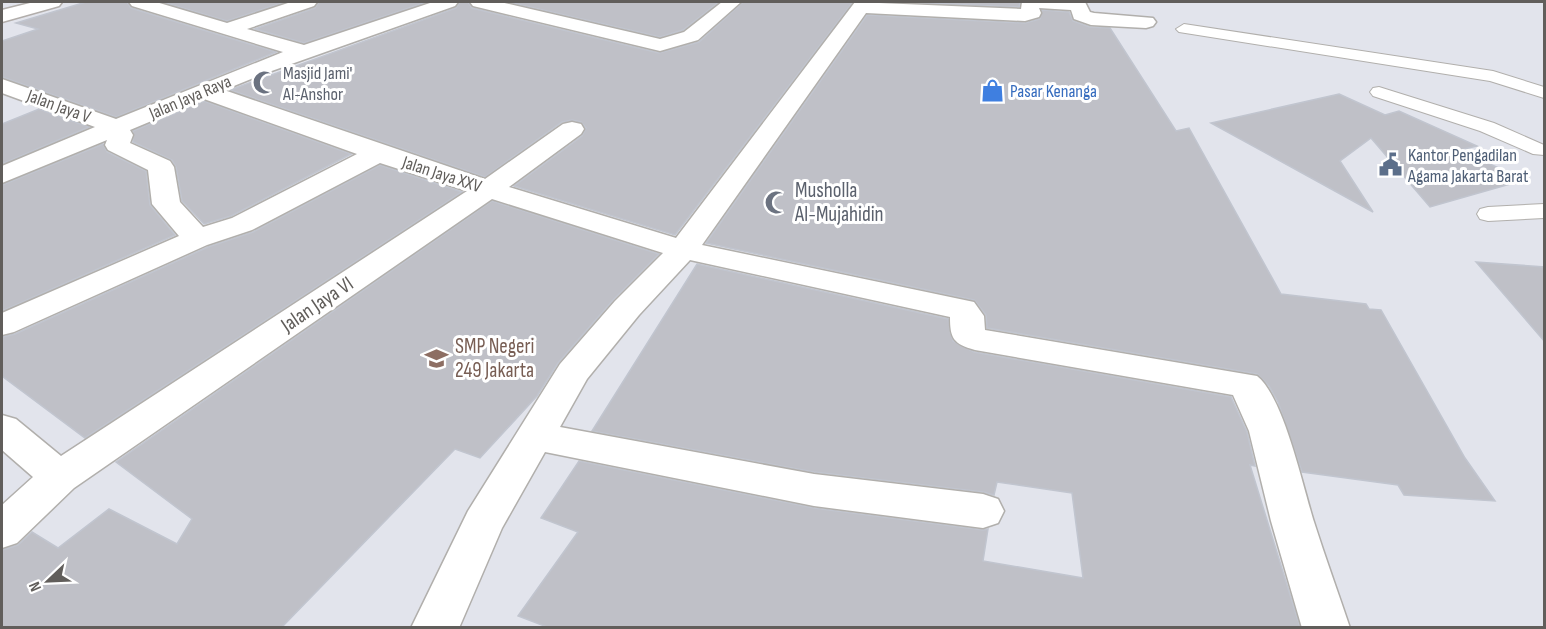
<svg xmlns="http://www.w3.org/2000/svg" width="1546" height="629" viewBox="0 0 1546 629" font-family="'Sofia Sans Condensed',sans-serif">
	<rect width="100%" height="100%" fill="#e2e4ec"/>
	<!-- building -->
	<g fill="#bfc0c7" stroke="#c1c5cf" stroke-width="1.5">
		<polygon points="86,2 127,2 131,8 276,52 116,117 2,77 2,41 38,29 16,23"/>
		<polygon points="162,2 285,2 227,21"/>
		<polygon points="319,2 427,2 304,43 255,29 315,8"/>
		<polygon points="460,2 468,2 472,8 659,53 699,42 743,2 853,2 675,235 514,186 582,136 586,128 581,122 572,120 562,122 485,177 230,90 456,8"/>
		<polygon points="508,2 719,2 683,30 660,37"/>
		<polygon points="897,2 1020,2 1019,7"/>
		<polygon points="1042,10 1069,12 1073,21 1090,27 1110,28 1176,131 1189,128 1281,294 1366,304 1369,309 1381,310 1465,458 1495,501 1404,495 1398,485 1302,472 1278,402 1269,386 1257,374 987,328 986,315 974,300 706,243 867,15 1025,23 1040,19"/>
		<polygon points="1339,94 1385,115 1399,111 1477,146 1460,150 1524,180 1430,207 1371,138 1340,161 1373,212 1211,123"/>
		<polygon points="204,101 351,154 231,216 204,224 182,201 176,167 172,160 133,142 133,131"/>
		<polygon points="39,109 89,127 2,164 2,124"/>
		<polygon points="103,144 107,152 146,171 150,205 175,235 2,311 2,185"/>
		<polygon points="380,165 462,192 85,438 2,376 2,337 15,334 208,247 253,232"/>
		<polygon points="492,201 659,254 613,300 558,363 537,396 480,458 455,449 282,627 2,627 2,550 18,545 32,532 58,548 109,509 177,544 192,519 116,462"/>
		<polygon points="1476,262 1545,267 1545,342"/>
		<polygon points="697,264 948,319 953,341 974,352 1231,397 1247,432 1255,466 1250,465 1300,627 547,627 518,616 578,532 541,518 579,461 814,508 983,530 988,529 983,561 1083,578 1072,493 997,482 994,495 983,492 814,472 592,431"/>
	</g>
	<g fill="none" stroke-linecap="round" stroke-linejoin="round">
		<defs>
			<g id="lane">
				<polygon points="1184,24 1493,71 1544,87 1544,98 1490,81 1179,32 1176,29"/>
				<polygon points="1379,87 1494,123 1544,145 1544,155 1533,154 1480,131 1373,96 1370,92 1373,88"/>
				<polygon points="1544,204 1544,218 1488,221 1480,219 1477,214 1480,209 1488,207"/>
			</g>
			<g id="street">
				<path d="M129,2H156L227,23L291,2H317L314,6L247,29L304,45L433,2H458L455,6L266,73L224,90L485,179L563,124L572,122L581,124L584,129L581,134L509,187L676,238L855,2L1021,9L1022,2H1085L1090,12L1094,13L1153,18L1156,22L1153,26L1146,28L1091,25L1074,19L1071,10L1039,8L1041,13L1039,17L1025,21L866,13L702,245L974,302L984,316L985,330L1257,376C1284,397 1303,488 1314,522C1325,557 1338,592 1350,628H1302L1271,521L1249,431L1233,395L975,350C953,344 950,338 950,317L690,260L639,315L587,379L560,427L814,474L983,494L998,499L1004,511L998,523L983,528L814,506L545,452L502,528L459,628H411L468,511L560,364L615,301L663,253L492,199L74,488L17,543L2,548V505L33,477L2,450V415L16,419L61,456L467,191L380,163L252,230L207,245L14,332L2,335V313L179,236L152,204L148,170L108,150L105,145L107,140L2,183V166L95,127L2,93V79L116,119L283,52L132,6ZM204,99L357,154L232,218L203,227L180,202L174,167L170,161L130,143L133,135L130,130Z"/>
				<polygon points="470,2 500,2 660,39 684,32 722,2 741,2 698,40 660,51 473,6"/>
			</g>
			<polygon id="secondary" points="34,2 62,2 59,6 2,22 2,10"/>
		</defs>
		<!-- lane casing -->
		<use href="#lane" stroke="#b1afac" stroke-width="2"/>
		<!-- street casing -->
		<use href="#street" stroke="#b1afac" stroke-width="3"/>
		<!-- secondary casing -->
		<use href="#secondary" stroke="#b2aeab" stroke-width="3"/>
		<!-- lane -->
		<use href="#lane" fill="#fff" fill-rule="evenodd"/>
		<!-- street -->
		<use href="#street" fill="#fff" fill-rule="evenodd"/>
		<!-- secondary -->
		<use href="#secondary" fill="#fff" fill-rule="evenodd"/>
	</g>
	<!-- icons -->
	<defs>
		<symbol id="mosque-bare" viewBox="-9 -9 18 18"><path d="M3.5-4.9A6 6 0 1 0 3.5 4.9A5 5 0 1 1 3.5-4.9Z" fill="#6b7280" stroke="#fff" stroke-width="2.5" paint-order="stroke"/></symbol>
		<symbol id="shop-bare" viewBox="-9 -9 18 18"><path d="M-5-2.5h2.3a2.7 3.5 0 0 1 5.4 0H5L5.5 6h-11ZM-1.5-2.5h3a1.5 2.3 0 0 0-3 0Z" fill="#3f7fe0" stroke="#fff" stroke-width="2.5" paint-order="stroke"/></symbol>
		<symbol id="civic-bare" viewBox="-9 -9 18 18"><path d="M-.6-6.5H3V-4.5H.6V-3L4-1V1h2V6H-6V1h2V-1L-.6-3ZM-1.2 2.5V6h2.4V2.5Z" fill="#5c6f8a" stroke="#fff" stroke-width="2.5" paint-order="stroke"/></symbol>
		<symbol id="school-bare" viewBox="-9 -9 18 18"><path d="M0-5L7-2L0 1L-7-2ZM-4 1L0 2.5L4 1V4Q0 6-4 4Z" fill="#8d6e63" stroke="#fff" stroke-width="2.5" paint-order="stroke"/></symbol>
	</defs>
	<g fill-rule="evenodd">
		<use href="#mosque-bare" x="248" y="66" width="33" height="33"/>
		<use href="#shop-bare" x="976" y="74" width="33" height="33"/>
		<use href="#civic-bare" x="1374" y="148" width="33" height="33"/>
		<use href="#mosque-bare" x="760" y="186" width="33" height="33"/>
		<use href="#school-bare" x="420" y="342" width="33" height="33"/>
	</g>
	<g text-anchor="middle" stroke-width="6" stroke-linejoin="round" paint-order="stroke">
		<!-- far-worship labels -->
		<g font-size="18" fill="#5b616d" stroke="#fff" text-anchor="start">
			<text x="283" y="79">Masjid Jami'<tspan x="283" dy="21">Al-Anshor</tspan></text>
		</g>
		<!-- far-shop labels -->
		<g font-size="18" fill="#366cbe" stroke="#fff" text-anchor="start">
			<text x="1010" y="97">Pasar Kenanga</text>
		</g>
		<!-- far-street labels -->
		<g font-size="18" fill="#615e5b" stroke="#fff">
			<text transform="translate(190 97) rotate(-23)" y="6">Jalan Jaya Raya</text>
			<text transform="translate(59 106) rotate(20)" y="6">Jalan Jaya V</text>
			<text transform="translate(442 174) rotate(18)" y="6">Jalan Jaya XXV</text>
		</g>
		<!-- far-service labels -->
		<g font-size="18" fill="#4e5e75" stroke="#fff" text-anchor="start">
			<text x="1408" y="161">Kantor Pengadilan<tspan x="1408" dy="21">Agama Jakarta Barat</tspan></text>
		</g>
		<!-- worship labels -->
		<g font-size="21" fill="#5b616d" stroke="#fff" text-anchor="start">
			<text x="795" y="197">Musholla<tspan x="795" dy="24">Al-Mujahidin</tspan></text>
		</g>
		<!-- street labels -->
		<g font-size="21" fill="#615e5b" stroke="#fff">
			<text transform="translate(317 304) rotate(-34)" y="7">Jalan Jaya VI</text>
		</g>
		<!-- education labels -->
		<g font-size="21" fill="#785e54" stroke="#fff" text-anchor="start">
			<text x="455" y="353">SMP Negeri<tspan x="455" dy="24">249 Jakarta</tspan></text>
		</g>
	</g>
	<!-- border -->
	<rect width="1546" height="629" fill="none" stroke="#615e5b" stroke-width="6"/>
	<!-- north arrow -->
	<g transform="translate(48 581) rotate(247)" stroke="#ffffff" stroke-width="4.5" paint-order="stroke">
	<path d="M0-4.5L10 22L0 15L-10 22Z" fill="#615e5b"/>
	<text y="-9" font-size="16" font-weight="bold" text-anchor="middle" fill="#615e5b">N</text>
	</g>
</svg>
